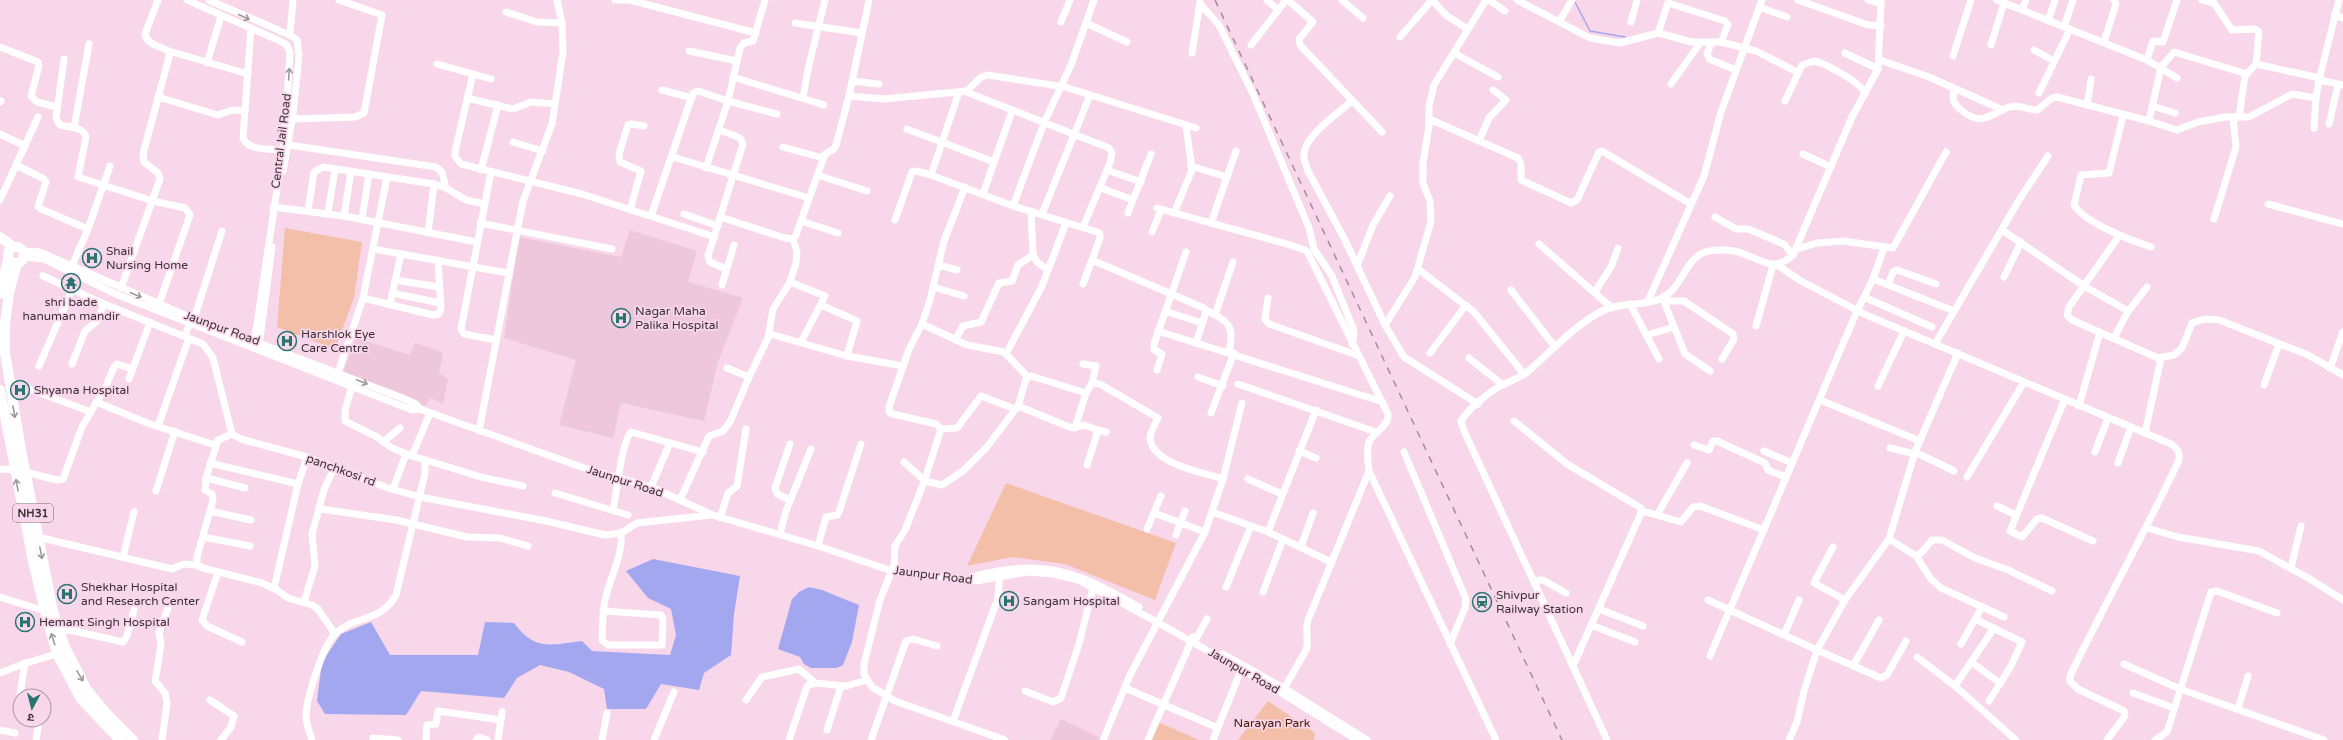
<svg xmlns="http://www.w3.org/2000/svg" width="2343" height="740" viewBox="0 0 2343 740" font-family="'Varela Round','Noto Sans Devanagari',sans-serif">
	<rect width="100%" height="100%" fill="#f8d7eb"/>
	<!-- built -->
	<g fill="#eec7dd">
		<polygon points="630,230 697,251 688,282 743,298 718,362 704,421 621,403 613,438 559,425 576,360 504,338 519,237 621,257"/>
		<polygon points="356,338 410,355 415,343 443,352 439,373 448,379 443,404 430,398 425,406 343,372"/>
		<polygon points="1061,719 1100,738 1099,740 1050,740"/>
	</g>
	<!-- green -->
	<g fill="#f4bfa9">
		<polygon points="285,228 362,242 354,298 335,349 277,327"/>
		<polygon points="1006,483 1176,543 1155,600 1065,564 1012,557 967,566"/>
		<polygon points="1268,701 1315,733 1314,740 1238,740"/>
		<polygon points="1158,722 1199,740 1149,740"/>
	</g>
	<!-- water -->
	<g fill="#a3a7f0">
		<path d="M653,559L740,576L734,614L731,655L704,673L699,690L661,684L646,709H607L604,689L569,672L540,665L517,678L504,698L421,691L406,715L325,714L317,701L322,662L341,634L371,622L390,655H478L485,622L514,623C535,651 550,645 582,641L592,651L670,655L676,635L671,609L648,598L626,571Z"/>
		<polygon points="809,587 822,590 859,605 852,642 843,665 836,668 811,668 804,664 800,657 778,649 792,599 799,592"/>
	</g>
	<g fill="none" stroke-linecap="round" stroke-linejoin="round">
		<!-- stream -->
		<polyline stroke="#a3a7f0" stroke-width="1.5" points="1575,2 1590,31 1625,37"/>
		<!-- minor -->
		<g stroke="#fff" stroke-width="7">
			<polyline points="187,0 278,40 287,45 290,53 284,142 254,344"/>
			<path d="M209,0C221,6 294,35 297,40L299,55L293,115L283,171"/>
			<polyline points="615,0 630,0 756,33"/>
			<polyline points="765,0 753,41 744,43 740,48 728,101 777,114"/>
			<polyline points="1267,0 1278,10"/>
			<polyline points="1288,0 1313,22 1299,39 1300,45 1382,132"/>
			<polyline points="1342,0 1363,18"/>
			<polyline points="1432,0 1447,16 1468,29"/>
			<polyline points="1489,0 1505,11"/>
			<polyline points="1517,0 1590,38 1620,43 1658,33 1692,42 1721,42 1756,51 1797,72"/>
			<polyline points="1798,0 1868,25 1881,26"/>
			<polyline points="1868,0 1881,4"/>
			<polyline points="1997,0 2147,60 2177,78"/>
			<polyline points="2202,0 2214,3 2232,30 2255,29 2259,32 2256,64 2245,76 2239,117"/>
			<polyline points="1668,3 1725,21 1728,25 1721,42"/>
			<polyline points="1201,5 1219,25 1253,94 1309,228 1314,249 1332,276 1353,328 1354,334 1352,344"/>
			<polyline points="1759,7 1787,17"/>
			<polyline points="2022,10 2026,0"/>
			<polyline points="506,12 537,22 562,23"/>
			<polyline points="2334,15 2343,18"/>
			<polyline points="2048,21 2055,0"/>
			<polyline points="1061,22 1070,0"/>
			<polyline points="1559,22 1572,0"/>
			<polyline points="1631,22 1637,0"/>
			<polyline points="795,23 862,33"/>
			<polyline points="1086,23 1127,42"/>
			<polyline points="2064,27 2073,0"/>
			<path d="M251,28L243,138C248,151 270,149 282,150"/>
			<polyline points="1658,33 1669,0"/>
			<polyline points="290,34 293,0"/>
			<polyline points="1400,37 1432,0"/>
			<polyline points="1712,42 1707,53 1709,59 1736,70"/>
			<polyline points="2104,42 2116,4 2114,0"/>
			<polyline points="1251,45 1286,0"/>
			<polyline points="1991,45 2004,3"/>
			<polyline points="0,47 38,62 39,66 31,96 37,102 57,107"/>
			<polyline points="2034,50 2054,61"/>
			<polyline points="169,51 248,74"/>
			<polyline points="689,51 737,61"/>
			<polyline points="1192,53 1200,2"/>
			<polyline points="1454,53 1498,77"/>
			<polyline points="1845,53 1878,69"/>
			<polyline points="1953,56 1971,0"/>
			<path d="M64,59L56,118L60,125C69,127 84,127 86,137L78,177L153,201L185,208L190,215L159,304"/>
			<polyline points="1880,60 1929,77 2003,110"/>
			<polyline points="2147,60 2153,41 2163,42 2177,0"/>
			<polyline points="207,63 221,16"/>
			<polyline points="437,64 491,79"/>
			<polyline points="2256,64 2320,78"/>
			<polyline points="473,74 455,152 455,156 461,164 582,194 715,237"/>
			<polyline points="2247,74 2174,52 2161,67 2149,121 2177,130 2198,122 2225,117 2249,117 2292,94 2316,98 2319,80 2343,85"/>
			<polyline points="733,77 824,105"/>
			<polyline points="2319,80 2339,0"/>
			<polyline points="852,81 879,84"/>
			<polyline points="1671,84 1700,43"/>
			<polyline points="662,90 692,98"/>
			<path d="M1954,90C1952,99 1953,103 1960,109C1985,132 1995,107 2015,106C2022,106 2029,110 2037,110L2052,98L2057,97L2149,121"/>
			<polyline points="964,91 1109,148 1112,153 1110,163 1083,227"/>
			<polyline points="959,92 931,175 1013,206 1097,232 1100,234 1100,238 1083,284"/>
			<polyline points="2039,93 2070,29"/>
			<polyline points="849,96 884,99 967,91 980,78 987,75 1065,87 1196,128"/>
			<polyline points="158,97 218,115 232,110 245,111"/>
			<polyline points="467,98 513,109 531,102 555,104"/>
			<polyline points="803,98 808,69 825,0"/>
			<path d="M1352,101C1339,112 1306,135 1304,153C1303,159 1306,165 1308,171L1345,240L1385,325L1404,357L1478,404"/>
			<path d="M1785,101L1802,65L1814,61C1825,63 1862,83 1865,94"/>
			<polyline points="0,102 1,101"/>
			<polyline points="2087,105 2091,79"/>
			<polyline points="2152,106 2175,113"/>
			<path d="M2123,116L2109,173L2081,175L2074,205C2085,223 2132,241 2151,247"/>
			<polyline points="293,119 355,117 364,113 382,15 339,0"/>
			<polyline points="1429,119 1518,158 1521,164 1521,180 1567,201 1571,203 1577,200 1599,152 1602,151 1691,204"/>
			<polyline points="2329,124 2338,85"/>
			<polyline points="74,128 89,44"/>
			<polyline points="2314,128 2316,98"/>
			<polyline points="907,129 994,162"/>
			<polyline points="720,130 740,138 743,144 708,256 710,262 726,269"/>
			<polyline points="0,134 25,146"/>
			<polyline points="1479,141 1489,118 1506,100 1493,90"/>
			<polyline points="513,142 543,151"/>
			<polyline points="289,145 436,167 442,172 446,188"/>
			<polyline points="783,147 823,158"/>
			<polyline points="1803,154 1831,167"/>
			<polyline points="673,157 809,198"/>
			<polyline points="16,165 44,179 46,182 38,206 41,209 88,229"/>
			<polyline points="1191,166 1227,177"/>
			<polyline points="481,170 498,105"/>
			<polyline points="1107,170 1141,182"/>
			<polyline points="491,172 461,329 464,334 496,340"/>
			<polyline points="817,175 867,191"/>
			<polyline points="965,187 944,241 930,300 922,324 909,349 889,407 889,412 893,414 936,424 941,429 924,482 905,530 895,546 894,565 880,600 864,664 864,674 872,687 895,701 1005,740"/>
			<polyline points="1101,188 1133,200"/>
			<polyline points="983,194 1012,111"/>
			<polyline points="0,200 38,117"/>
			<polyline points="2268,204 2343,224"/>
			<polyline points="1013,206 1044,123 1071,65 1094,0"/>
			<polyline points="273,207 344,216 477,242"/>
			<path d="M1157,208L1287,244L1305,250L1308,253L1388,414C1390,425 1373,433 1369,442C1366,451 1368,462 1369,471L1496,740"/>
			<polyline points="308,210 314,172 323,167 434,184 446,188 466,200 485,204"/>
			<polyline points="630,210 641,171 620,162 619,154 628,125 632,124 644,126"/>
			<polyline points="1031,211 1033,255 1037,262 1048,270"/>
			<polyline points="328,213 335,169"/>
			<polyline points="1128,213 1151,154"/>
			<polyline points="1174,213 1192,170 1186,126"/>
			<polyline points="684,214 718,226"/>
			<polyline points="1042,214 1090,95"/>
			<polyline points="344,216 351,172"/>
			<polyline points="651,216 693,93 698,91 728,101 706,168"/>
			<polyline points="720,217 785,238 793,239 796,235 825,154 834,149 836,145 849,96 869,0"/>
			<polyline points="1715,217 1736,229 1748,229 1784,244 1793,255"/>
			<polyline points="362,219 369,174"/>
			<polyline points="2214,219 2236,147 2233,117"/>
			<polyline points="895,220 912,172 916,171 931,175"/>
			<polyline points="801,221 838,233"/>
			<polyline points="480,223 612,249"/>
			<polyline points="1211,223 1236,151"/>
			<polyline points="2002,230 2084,286 2128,311"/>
			<polyline points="1152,232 1161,210"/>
			<polyline points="428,233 434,184"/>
			<polyline points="2119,236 2069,307 2067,315 2072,320 2158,358 2174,355 2182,348 2192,323 2204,319 2219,320 2308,355 2343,375"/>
			<polyline points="1539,244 1612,308"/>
			<polyline points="373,249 508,273"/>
			<polyline points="1797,249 1817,243 1843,241 1893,248 1946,152"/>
			<polyline points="23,251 40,252 185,315 400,397 416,404 420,409"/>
			<polyline points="24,257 44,259 118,295 412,410 420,409 584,468 651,487 713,515 818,546 892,571 976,581 1027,572 1053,574 1078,580 1157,622 1270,686 1357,740"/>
			<polyline points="1092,260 1204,308 1206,312 1196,343"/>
			<polyline points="938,265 957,270"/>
			<path d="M1777,265L1801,281L1864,314L2171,444C2178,449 2180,452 2179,460C2145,533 2105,603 2070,676V681L2078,689L2124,711L2125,716L2107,740"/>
			<polyline points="1357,266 1373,225 1390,196"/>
			<polyline points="1418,269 1474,312 1524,374"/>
			<polyline points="70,270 88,229 110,166"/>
			<polyline points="43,276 104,304 203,344 213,358 232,434 241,439 307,457 388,488 420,497 546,521 605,535 621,533 637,523 712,515"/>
			<polyline points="2004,277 2021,242"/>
			<polyline points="1873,279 1954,311"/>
			<polyline points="395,280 439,287"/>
			<polyline points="790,282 825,296 801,342"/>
			<polyline points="722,285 734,245"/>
			<polyline points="1888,285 1893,272 1897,270 1936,284"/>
			<polyline points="933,287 964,296"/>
			<path d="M121,288L160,179L158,173L144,162L143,154L169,57V51C160,46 147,45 145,34L158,0"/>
			<polyline points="1511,290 1555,347"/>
			<polyline points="1595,292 1611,267 1618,248"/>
			<polyline points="392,293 440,303"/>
			<polyline points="1864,297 1932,327"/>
			<polyline points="363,298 433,315 439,314 441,308 438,260"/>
			<polyline points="1268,298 1265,319 1269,324 1357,355"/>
			<polyline points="1663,299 1685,354 1710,371"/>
			<polyline points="1648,301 1704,176 1721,112 1762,0"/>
			<polyline points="1664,301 1684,301 1733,334 1734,339 1722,359"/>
			<polyline points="390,304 401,254"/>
			<polyline points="1630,304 1659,359"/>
			<polyline points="821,305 857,321 847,356 903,366"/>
			<path d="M1206,310C1229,322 1235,325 1229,352"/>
			<polyline points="1165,311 1202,323"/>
			<polyline points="1215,315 1233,262"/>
			<polyline points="194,319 222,231"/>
			<polyline points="922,324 967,345 1004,352 1028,377"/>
			<polyline points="1385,325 1415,277 1431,221 1430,201 1423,183 1423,163 1429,126 1429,106 1434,85 1486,0"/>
			<polyline points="1756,326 1773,265"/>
			<polyline points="1158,331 1383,402"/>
			<polyline points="770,334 847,356"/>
			<polyline points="1647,335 1674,327"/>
			<polyline points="185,336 190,322"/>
			<polyline points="2114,338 2127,313 2147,287"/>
			<polyline points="955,340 963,326 981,322 999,283 1012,281 1018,265 1033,255"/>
			<polyline points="1935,344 2019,200 2048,156"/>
			<polyline points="259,346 272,247"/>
			<polyline points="1430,353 1466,305"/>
			<polyline points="1006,354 1042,286 1066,223"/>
			<polyline points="1469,358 1503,385"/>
			<polyline points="72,364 85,331 97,321 104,304"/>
			<polyline points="1083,364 1096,366 1092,383"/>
			<polyline points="39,366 72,290"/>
			<polyline points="727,368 749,377"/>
			<polyline points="2330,368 2343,332"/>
			<polyline points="1157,370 1162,354 1154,350 1154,344 1186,252"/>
			<polyline points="337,376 363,298 387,177"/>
			<polyline points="1198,377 1223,386"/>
			<polyline points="129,379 150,322"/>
			<polyline points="8,381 91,412"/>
			<polyline points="1238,384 1376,432"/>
			<polyline points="352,385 345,411 345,421 377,437 392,448 409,455 481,477 523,486"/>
			<polyline points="2264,385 2279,344"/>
			<polyline points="1878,386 1904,331"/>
			<polyline points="2065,399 2010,531 2022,537 2037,519 2042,518 2093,541"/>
			<polyline points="1820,400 1920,441"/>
			<polyline points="96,402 150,424 215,445"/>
			<polyline points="1018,406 1072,428 1084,425 1095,429 1097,434 1087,465"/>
			<polyline points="2079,406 2100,332"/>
			<polyline points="1211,413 1234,353"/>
			<polyline points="1514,421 1567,464 1641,508 1641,513 1573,666"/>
			<polyline points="158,426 189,338"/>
			<polyline points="1075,428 1086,393"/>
			<polyline points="941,429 957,428 981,396 1015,409"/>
			<polyline points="1095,429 1106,432"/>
			<polyline points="479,431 523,201 552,124 563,52 562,23 557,0"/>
			<polyline points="2145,433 2161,358"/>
			<polyline points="232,434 218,440 206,478 205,490 212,494 213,500 197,557 197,565 203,568 262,583 277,590 288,598 312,605 318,609 335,634"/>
			<polyline points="383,442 400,428"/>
			<polyline points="790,444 775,488 777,494 790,500"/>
			<polyline points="1694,445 1709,450 1713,441 1717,441 1765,463 1768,470 1786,477"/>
			<polyline points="1890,448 1915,454"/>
			<polyline points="1299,451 1316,458"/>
			<polyline points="1764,451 1792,463"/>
			<polyline points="1404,452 1466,599 1465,608 1450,644"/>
			<polyline points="1915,452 1954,471"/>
			<polyline points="2095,452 2108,418"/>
			<polyline points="412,456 430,413"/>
			<path d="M904,462L925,481L942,485L963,471L986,448L1018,406L1026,379L1031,376L1086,393L1092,383L1100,384L1158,418C1156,423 1150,432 1150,438C1152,464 1202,472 1223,479"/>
			<polyline points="210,463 298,484"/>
			<polyline points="2118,463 2131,427"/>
			<polyline points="0,469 15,470"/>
			<polyline points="25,472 57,480 63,479 82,427 106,386 114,367 117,364 132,369"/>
			<polyline points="1967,477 2024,382"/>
			<polyline points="206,478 245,488"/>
			<polyline points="1248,479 1282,494"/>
			<polyline points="651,487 670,443"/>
			<polyline points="393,489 406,454"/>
			<polyline points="156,491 175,431"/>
			<polyline points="555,493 628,515"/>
			<polyline points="680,500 709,436 723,431 730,422 749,377 768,338 773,309 790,282 796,263 797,252 793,239"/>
			<polyline points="1997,506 2016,515"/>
			<polyline points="321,509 396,520 467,537 500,538 528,546"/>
			<path d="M613,510C617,492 621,444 631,432L703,452"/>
			<polyline points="210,511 251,520"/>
			<polyline points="1642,511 1681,522 1693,507 1700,506 1764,530"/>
			<polyline points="1212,512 1268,532 1331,562"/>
			<polyline points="1154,513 1205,532"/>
			<polyline points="1657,515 1687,463"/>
			<polyline points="720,518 728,493 737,486 746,429"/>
			<polyline points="2147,528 2178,537 2259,551 2310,579 2343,600"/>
			<polyline points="1147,529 1161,496"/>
			<polyline points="1268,532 1316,410"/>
			<polyline points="780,534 786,511 811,449"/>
			<polyline points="1176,535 1185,511"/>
			<polyline points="38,537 172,569 184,564 197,565"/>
			<polyline points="203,537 250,546"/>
			<polyline points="1889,539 1916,556 1931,579 1941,588 2004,617"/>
			<polyline points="818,546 826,517 837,515 839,512 861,444"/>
			<polyline points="1301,547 1313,513"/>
			<polyline points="1833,547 1814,583 1845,600"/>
			<polyline points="1916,556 1922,552 1932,540 1942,540 1975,558 2008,570 2052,591"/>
			<polyline points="123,557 134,512"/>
			<polyline points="2291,568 2301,526"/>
			<polyline points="218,572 202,620 207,626 242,642"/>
			<path d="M966,580C977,574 987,573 999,571C1056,560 1091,580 1139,607"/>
			<polyline points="1535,584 1539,580 1543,580 1566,593"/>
			<polyline points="1226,587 1251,526"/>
			<polyline points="274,588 298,484 307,457"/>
			<polyline points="1263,592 1283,539"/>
			<polyline points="0,597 45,611"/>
			<polyline points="1708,600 1817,650 1881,678 1887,675 1906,641"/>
			<polyline points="304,602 315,566 312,534 324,490 334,468"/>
			<polyline points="1599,609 1643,626"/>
			<path d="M603,611L661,615L663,619L662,645H608L602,640C603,625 602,610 606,596C611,575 623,555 621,533"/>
			<polyline points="1975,619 2022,642 2011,666 1989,701"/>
			<polyline points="1591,625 1635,642"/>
			<polyline points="59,631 70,630 123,642 127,636 134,610"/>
			<polyline points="1784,635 1799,600"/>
			<polyline points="1196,639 1207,619"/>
			<polyline points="1961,644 1982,607"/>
			<polyline points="1223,654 1287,690 1367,740"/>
			<polyline points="1710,656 1857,311 1873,279 1884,248"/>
			<polyline points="1917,657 1955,686 2016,740"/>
			<polyline points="1971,662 2000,683"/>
			<polyline points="2124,664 2180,689 2324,740"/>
			<polyline points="1853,666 1879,620"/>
			<polyline points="0,673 23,664 60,653"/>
			<polyline points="1955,686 1994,628"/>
			<polyline points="1125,688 1218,728"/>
			<polyline points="1025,691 1053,702 1061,698 1079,644 1093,588"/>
			<path d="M1282,692L1306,650C1310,640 1304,633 1308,620L1369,471"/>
			<polyline points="2133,693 2174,708"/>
			<polyline points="20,694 25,663"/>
			<polyline points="210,700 234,716 231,727 221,740"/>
			<polyline points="746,700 762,677 799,669 815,683"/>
			<polyline points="2238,709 2248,676"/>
			<polyline points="953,721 998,598 1000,571"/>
			<polyline points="0,730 15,733"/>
			<polyline points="827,730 841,686"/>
			<polyline points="373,738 398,740"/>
			<polyline points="36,740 39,720"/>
			<polyline points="162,740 167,703 165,693 155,681 161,645 159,633 168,608"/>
			<path d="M312,740C310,733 306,724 306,716C306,700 323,644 336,633C356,615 381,622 396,595L425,473V460"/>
			<polyline points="426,740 427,725 436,724 438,711 501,720"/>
			<polyline points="476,740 479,737 487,740"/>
			<polyline points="498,740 502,712"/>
			<polyline points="602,740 607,713"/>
			<polyline points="654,740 674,692"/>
			<polyline points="789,740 807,686 815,683 846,686 867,680"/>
			<polyline points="871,740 906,641 913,639 937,646"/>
			<polyline points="1103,740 1130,675 1205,532 1223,479 1242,403"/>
			<polyline points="1148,740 1193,637"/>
			<polyline points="1213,740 1241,670"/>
			<path d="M1607,740L1464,431L1461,421C1469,408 1489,392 1502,385C1510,381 1519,378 1526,373C1551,352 1574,325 1604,310C1623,301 1651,308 1668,294C1683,283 1686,259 1705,252C1716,249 1733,249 1744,254C1763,261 1775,272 1793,255L1852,117L1878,69L1881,0"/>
			<polyline points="1789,740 1797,722 1804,691 1817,650 1845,600 1889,539 1915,452 1958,353"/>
			<polyline points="2155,740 2167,732 2211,592 2217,591 2277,613"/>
		</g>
		<!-- highway -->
		<g stroke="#fff" stroke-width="10">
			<polyline points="0,237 14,247"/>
			<circle cx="16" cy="255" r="8"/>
			<polyline points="17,263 9,293 5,323 5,353 21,450 53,611 65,647 87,690 106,713 133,740"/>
			<polyline points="0,294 8,259"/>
			<polyline points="0,390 33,561 45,611 57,654 81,699 120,740"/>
		</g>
		<!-- rail -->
		<polyline stroke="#a48c9a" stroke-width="1.5" stroke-dasharray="7 7" stroke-linecap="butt" points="1215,0 1562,740"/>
	</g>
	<!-- one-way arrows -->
	<defs><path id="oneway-shaft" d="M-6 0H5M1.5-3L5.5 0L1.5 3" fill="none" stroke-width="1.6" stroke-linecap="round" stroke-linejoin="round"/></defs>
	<g stroke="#9e989c">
		<use href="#oneway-shaft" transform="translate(244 17) rotate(24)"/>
		<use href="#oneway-shaft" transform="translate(289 74) rotate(-86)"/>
		<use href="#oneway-shaft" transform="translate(136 295) rotate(23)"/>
		<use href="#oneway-shaft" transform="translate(362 382) rotate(21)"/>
		<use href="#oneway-shaft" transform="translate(14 412) rotate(80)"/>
		<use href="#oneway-shaft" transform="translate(17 485) rotate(-100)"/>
		<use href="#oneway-shaft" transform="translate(41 553) rotate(79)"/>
		<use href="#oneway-shaft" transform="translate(53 639) rotate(-108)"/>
		<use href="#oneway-shaft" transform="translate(80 676) rotate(60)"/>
	</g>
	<!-- icons -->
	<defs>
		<symbol id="hospital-ring" viewBox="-11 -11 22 22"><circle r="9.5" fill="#f8d7eb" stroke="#2a7470" stroke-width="1.5"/><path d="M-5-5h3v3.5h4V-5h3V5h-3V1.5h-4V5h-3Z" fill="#2a7470"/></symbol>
		<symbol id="temple-ring" viewBox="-11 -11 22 22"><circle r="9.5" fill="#f8d7eb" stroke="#2a7470" stroke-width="1.5"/><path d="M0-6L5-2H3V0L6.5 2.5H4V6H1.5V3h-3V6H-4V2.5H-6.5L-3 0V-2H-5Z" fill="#2a7470"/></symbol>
		<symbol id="station-ring" viewBox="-11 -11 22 22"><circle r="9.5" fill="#f8d7eb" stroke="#2a7470" stroke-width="1.5"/><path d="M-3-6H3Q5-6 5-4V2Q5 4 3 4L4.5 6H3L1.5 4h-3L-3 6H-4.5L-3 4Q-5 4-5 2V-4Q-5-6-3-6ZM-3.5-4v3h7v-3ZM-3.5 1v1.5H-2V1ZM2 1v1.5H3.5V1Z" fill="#2a7470"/></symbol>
	</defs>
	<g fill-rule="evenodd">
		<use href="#hospital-ring" x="81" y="247" width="22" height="22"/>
		<use href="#temple-ring" x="60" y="272" width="22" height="22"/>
		<use href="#hospital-ring" x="610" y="307" width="22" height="22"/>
		<use href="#hospital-ring" x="276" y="330" width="22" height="22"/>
		<use href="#hospital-ring" x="9" y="379" width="22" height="22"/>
		<use href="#hospital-ring" x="56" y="583" width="22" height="22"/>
		<use href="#hospital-ring" x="998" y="590" width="22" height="22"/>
		<use href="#station-ring" x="1471" y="591" width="22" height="22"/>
		<use href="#hospital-ring" x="14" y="611" width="22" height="22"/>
	</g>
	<g text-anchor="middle" stroke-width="3.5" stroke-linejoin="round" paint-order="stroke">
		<!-- shield labels -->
		<rect fill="#f8d7eb" stroke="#76646e" stroke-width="1" x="13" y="504" width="40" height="18" rx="3"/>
		<g font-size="11" font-weight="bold" fill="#3e3239">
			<text x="33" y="517">NH31</text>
		</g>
		<!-- street labels -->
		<g font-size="12" fill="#3e3239" stroke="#f8d7eb">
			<text transform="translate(281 141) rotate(-83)" y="4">Central Jail Road</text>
			<text transform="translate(222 328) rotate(20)" y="4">Jaunpur Road</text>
			<text transform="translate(341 470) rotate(20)" y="4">panchkosi rd</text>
			<text transform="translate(625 481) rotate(18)" y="4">Jaunpur Road</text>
			<text transform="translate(933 575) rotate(7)" y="4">Jaunpur Road</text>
			<text transform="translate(1244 671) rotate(30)" y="4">Jaunpur Road</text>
		</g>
		<!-- poi labels -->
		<g font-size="12" fill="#3e3239" stroke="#f8d7eb" text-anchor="start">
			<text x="106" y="255">Shail<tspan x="106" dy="14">Nursing Home</tspan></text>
			<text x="71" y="306" text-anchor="middle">shri bade<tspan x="71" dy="14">hanuman mandir</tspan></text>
			<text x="635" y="315">Nagar Maha<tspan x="635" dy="14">Palika Hospital</tspan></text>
			<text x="301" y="338">Harshlok Eye<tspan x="301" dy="14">Care Centre</tspan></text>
			<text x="34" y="394">Shyama Hospital</text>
			<text x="81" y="591">Shekhar Hospital<tspan x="81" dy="14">and Research Center</tspan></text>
			<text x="1496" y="599">Shivpur<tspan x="1496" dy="14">Railway Station</tspan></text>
			<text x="1023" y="605">Sangam Hospital</text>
			<text x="39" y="626">Hemant Singh Hospital</text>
		</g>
		<!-- park labels -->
		<g font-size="12" fill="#4a1a03" stroke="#f8d7eb">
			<text x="1272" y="727">Narayan Park</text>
		</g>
	</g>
	<!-- north arrow -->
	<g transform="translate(32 708) rotate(187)"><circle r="19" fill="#f8d7eb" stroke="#ae95a4"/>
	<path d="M0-3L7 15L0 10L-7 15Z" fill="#2a7470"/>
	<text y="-6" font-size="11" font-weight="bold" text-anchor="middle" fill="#3e3239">उ</text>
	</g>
</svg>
